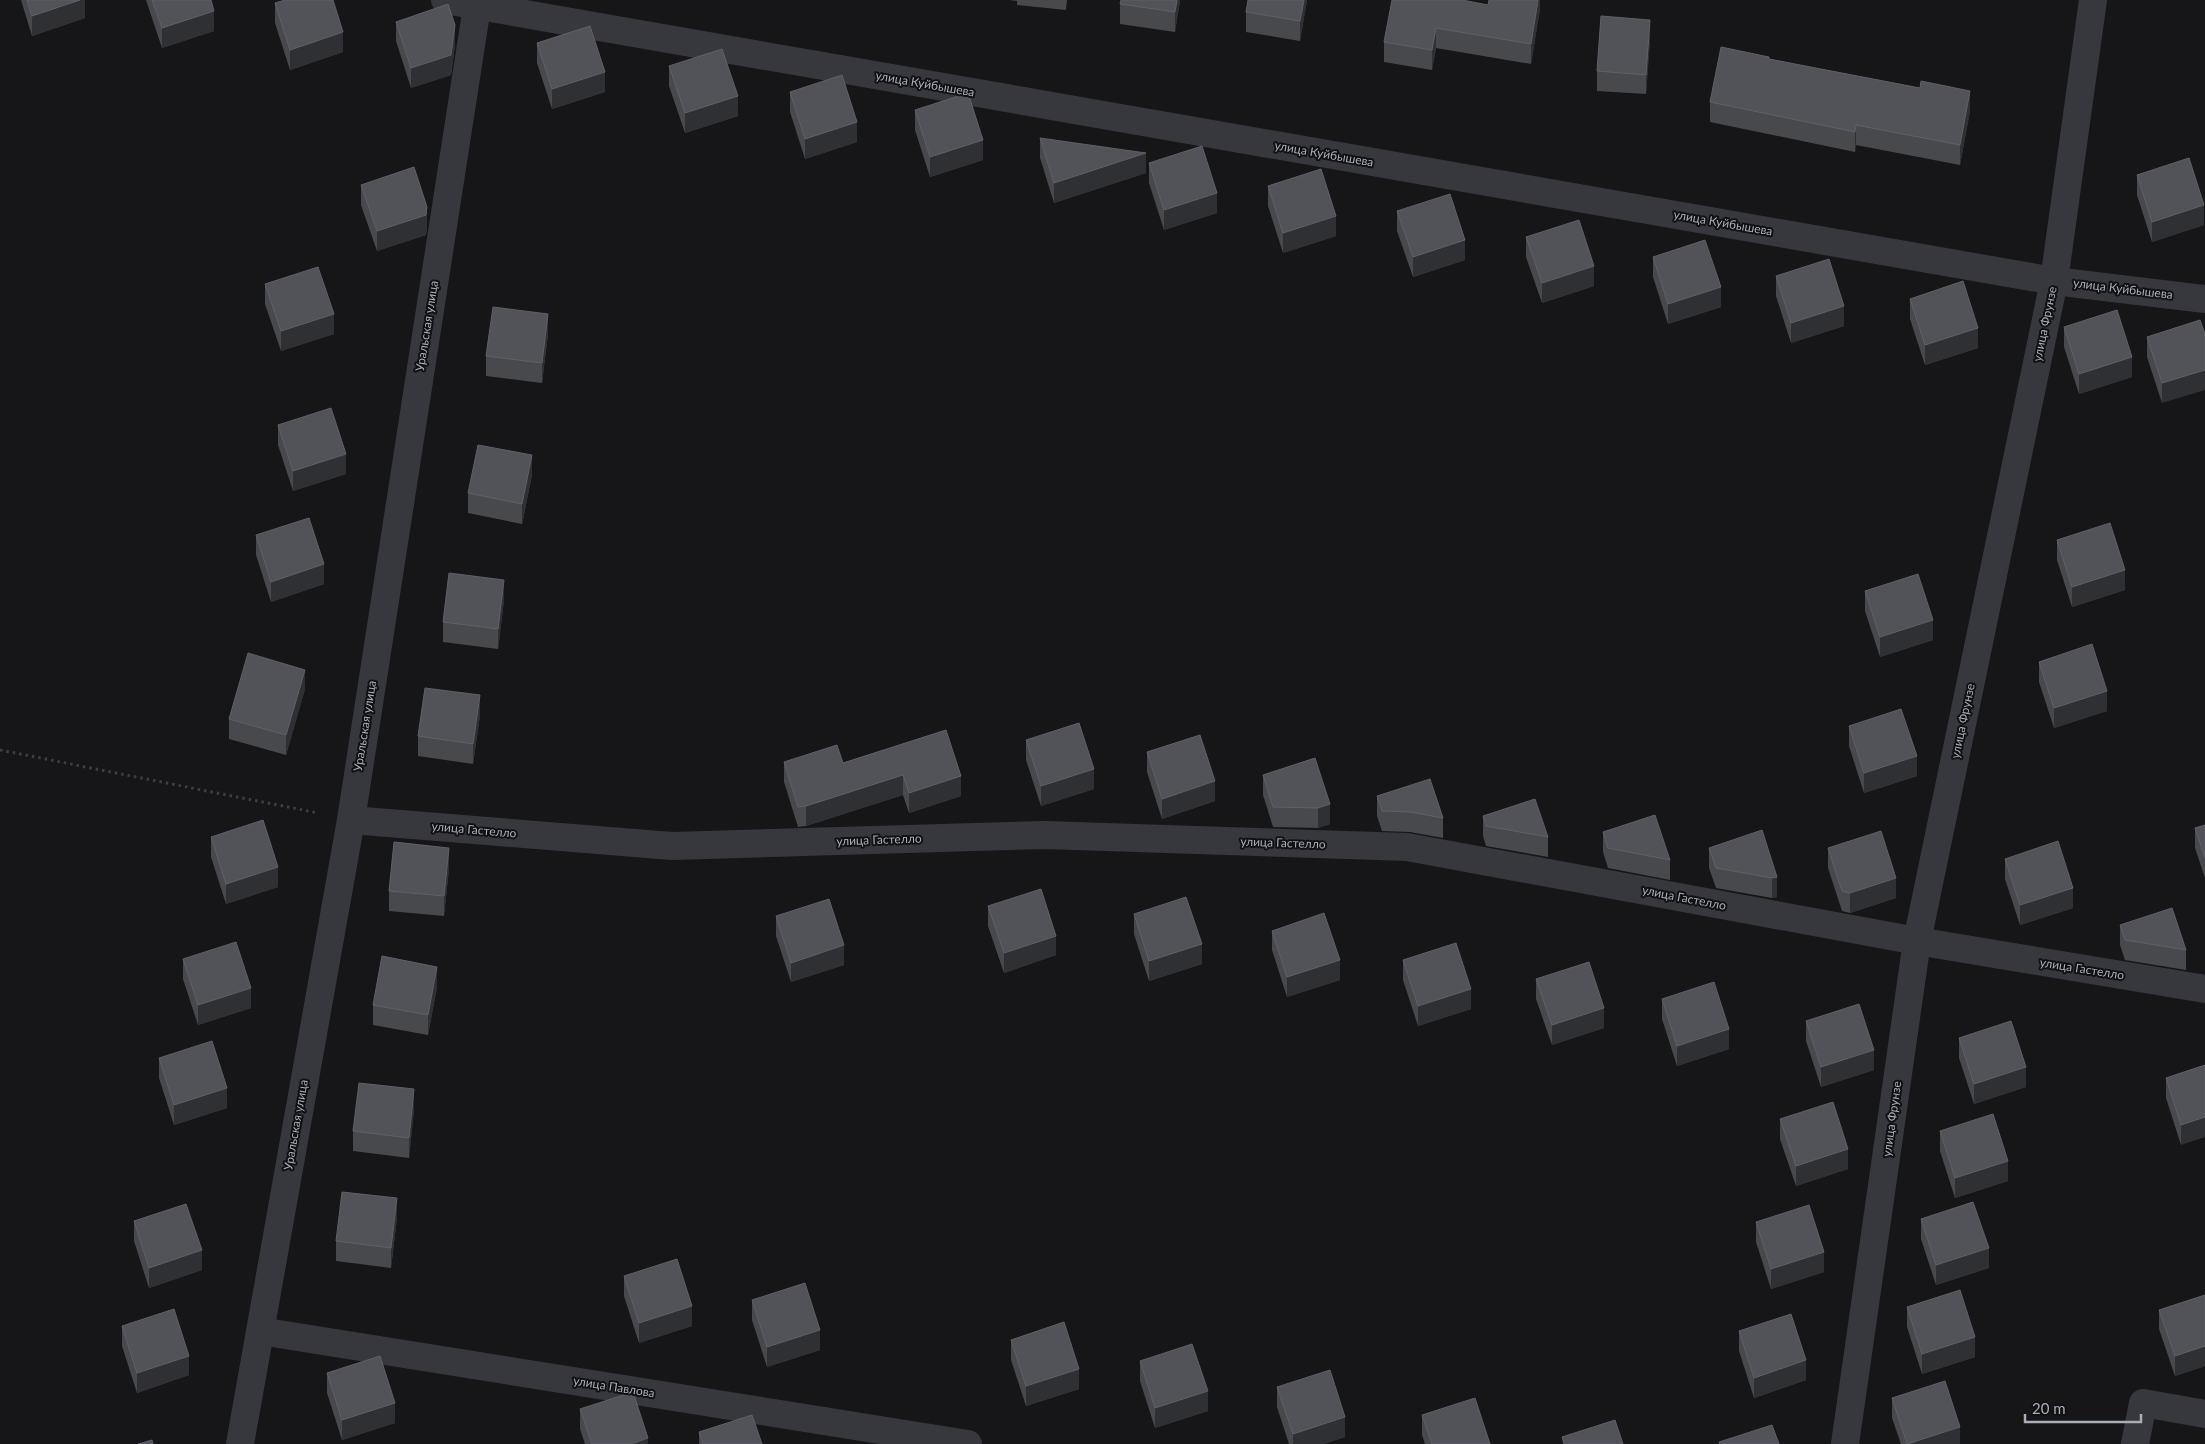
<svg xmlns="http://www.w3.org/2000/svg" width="2205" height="1444" viewBox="0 0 2205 1444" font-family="Lato,sans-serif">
	<rect width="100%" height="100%" fill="#161618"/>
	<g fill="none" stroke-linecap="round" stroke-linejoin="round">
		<!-- path -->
		<polyline stroke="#3d3f44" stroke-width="3" stroke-dasharray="2.5 4" stroke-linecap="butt" points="0,750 318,813"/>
		<!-- minor -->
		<g stroke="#37383d" stroke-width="28">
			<polyline points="445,0 2054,281 2205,299"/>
			<polyline points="351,820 672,846 1045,835 1407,847 1917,941 2205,989"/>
			<polyline points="260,1331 968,1444"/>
			<polyline points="240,1444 351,820 478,0"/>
			<polyline points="1845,1444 1917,941 2054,281 2093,0"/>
			<polyline points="2135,1444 2143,1403 2205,1414"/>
		</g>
	</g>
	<!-- wall -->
	<g fill="#47494d">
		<polygon points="21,0 85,0 85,18 32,36"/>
		<polygon points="146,0 211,0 214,31 162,48"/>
		<polygon points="1010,0 1067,0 1066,10 1017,5 1017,1"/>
		<polygon points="1180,0 1175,32 1120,24 1120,4"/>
		<polygon points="1307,0 1300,41 1246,32 1246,12"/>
		<polygon points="1540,0 1540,9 1531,64 1436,48 1432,70 1384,62 1384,42 1488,5"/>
		<polygon points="275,3 343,52 290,70 275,23"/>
		<polygon points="396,22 455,45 451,75 411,88 396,41"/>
		<polygon points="1650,40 1646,94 1597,91 1597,71"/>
		<polygon points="537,43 605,92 552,109 537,63"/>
		<polygon points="1769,59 1970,111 1960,165 1856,145 1855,152 1710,122 1710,102"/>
		<polygon points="669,66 738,116 685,133 669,86"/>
		<polygon points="790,92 857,142 805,159 790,112"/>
		<polygon points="915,110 983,160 930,177 915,130"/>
		<polygon points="1040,138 1146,173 1054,203 1040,158"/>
		<polygon points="1149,163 1217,213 1164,230 1149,183"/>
		<polygon points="2137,175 2204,225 2152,242 2137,195"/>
		<polygon points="361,185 427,227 426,235 377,251 361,205"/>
		<polygon points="1268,186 1336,236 1283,253 1268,206"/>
		<polygon points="1397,211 1465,260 1413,277 1397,231"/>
		<polygon points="1526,237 1594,286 1542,303 1526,257"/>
		<polygon points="1653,257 1721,307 1668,324 1653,277"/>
		<polygon points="1776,276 1844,326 1791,343 1776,296"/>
		<polygon points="265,284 334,334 281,351 265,304"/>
		<polygon points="1910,299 1978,348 1925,365 1910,319"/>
		<polygon points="2064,327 2132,377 2079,394 2064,347"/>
		<polygon points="548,334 542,383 486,376 486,356"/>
		<polygon points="2205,334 2162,403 2147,357 2147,337"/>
		<polygon points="278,425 346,474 293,491 278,445"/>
		<polygon points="532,475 522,524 468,513 468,493"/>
		<polygon points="256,535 324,584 271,602 256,555"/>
		<polygon points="2057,540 2125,590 2072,607 2057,560"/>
		<polygon points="1865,591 1933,640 1880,657 1865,611"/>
		<polygon points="504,600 498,649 443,642 443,622"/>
		<polygon points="2039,662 2107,711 2054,728 2039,682"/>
		<polygon points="305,689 286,755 229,739 229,719"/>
		<polygon points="480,715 473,764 418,756 418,736"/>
		<polygon points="1849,726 1917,776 1864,793 1849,746"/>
		<polygon points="946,730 961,796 909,813 903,795 806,826 798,827 784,782 784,762 843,763"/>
		<polygon points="1026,740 1094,789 1041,806 1026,760"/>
		<polygon points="1147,752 1215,801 1162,819 1147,772"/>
		<polygon points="1315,758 1330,824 1318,828 1273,827 1263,795 1263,775"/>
		<polygon points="1377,796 1443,818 1443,838 1410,832 1382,831 1377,816"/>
		<polygon points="1483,816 1548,837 1548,857 1486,846 1483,836"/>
		<polygon points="2205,825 2205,878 2195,848 2195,828"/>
		<polygon points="1603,832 1670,860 1670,880 1608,868 1603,852"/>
		<polygon points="211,837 278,887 226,904 211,857"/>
		<polygon points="1709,848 1777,877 1777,897 1772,898 1716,888 1709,868"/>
		<polygon points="1828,848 1896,898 1850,913 1842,911 1828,868"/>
		<polygon points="2005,859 2073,908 2020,925 2005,879"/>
		<polygon points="449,868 444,916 389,911 389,891"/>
		<polygon points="988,906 1056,955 1004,973 988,926"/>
		<polygon points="1134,914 1202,964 1149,981 1134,934"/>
		<polygon points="776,916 844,965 791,982 776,936"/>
		<polygon points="2120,925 2186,950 2186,970 2125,960 2120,945"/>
		<polygon points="1272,931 1340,980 1287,997 1272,950"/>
		<polygon points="183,959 251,1008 198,1025 183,979"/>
		<polygon points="1403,960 1471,1009 1418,1026 1403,980"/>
		<polygon points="1536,979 1604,1028 1552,1045 1536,999"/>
		<polygon points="437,987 428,1035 373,1025 373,1005"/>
		<polygon points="1662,999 1729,1049 1677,1066 1662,1019"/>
		<polygon points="1806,1021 1874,1070 1821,1087 1806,1041"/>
		<polygon points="1959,1038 2026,1087 1974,1104 1959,1058"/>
		<polygon points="159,1058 227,1108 174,1125 159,1078"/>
		<polygon points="2205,1065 2181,1145 2166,1098 2166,1078"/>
		<polygon points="414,1109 409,1158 353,1151 353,1131"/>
		<polygon points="1780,1119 1848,1169 1796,1186 1780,1139"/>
		<polygon points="1940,1131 2008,1181 1955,1198 1940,1151"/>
		<polygon points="397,1218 391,1268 336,1261 336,1241"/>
		<polygon points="1921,1219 1989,1268 1936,1285 1921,1239"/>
		<polygon points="134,1221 202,1270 149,1288 134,1241"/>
		<polygon points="1756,1222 1824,1272 1771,1289 1756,1242"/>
		<polygon points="624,1276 692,1326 639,1343 624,1296"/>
		<polygon points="2205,1295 2205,1366 2175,1376 2159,1329 2159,1310"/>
		<polygon points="752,1300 820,1350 767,1367 752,1320"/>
		<polygon points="1907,1307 1975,1357 1922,1374 1907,1327"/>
		<polygon points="122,1326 189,1375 137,1393 122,1346"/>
		<polygon points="1739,1331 1806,1380 1754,1398 1739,1351"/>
		<polygon points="1011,1340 1079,1389 1026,1406 1011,1360"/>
		<polygon points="1140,1361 1208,1411 1155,1428 1140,1381"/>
		<polygon points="327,1373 395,1423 342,1440 327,1393"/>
		<polygon points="1277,1387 1345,1437 1323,1444 1289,1444 1277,1407"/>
		<polygon points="1892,1398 1960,1444 1901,1444 1892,1418"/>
		<polygon points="580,1409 648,1444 585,1444 580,1429"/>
		<polygon points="1422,1415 1490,1444 1425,1444 1422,1435"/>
		<polygon points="699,1432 762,1444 699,1444"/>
	</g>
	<!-- shaded-wall -->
	<g fill="#2f3033">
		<polygon points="80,0 85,0 85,18 32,36 32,16"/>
		<polygon points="1177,0 1180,0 1175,32 1175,12"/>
		<polygon points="1304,0 1307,0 1300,41 1300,21"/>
		<polygon points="1538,0 1540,0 1540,9 1531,64 1531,44"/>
		<polygon points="214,11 214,31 162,48 162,28"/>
		<polygon points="1650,20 1650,40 1646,94 1646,75"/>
		<polygon points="455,25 455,45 451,75 411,88 411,68"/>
		<polygon points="1436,28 1436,48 1432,70 1432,50"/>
		<polygon points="343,32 343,52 290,70 290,50"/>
		<polygon points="605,72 605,92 552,109 552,89"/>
		<polygon points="1970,91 1970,111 1960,165 1960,145"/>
		<polygon points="738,96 738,116 685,133 685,113"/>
		<polygon points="857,122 857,142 805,159 805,139"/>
		<polygon points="1856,125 1856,145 1855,152 1855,132"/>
		<polygon points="983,140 983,160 930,177 930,157"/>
		<polygon points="1146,153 1146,173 1054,203 1054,183"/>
		<polygon points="1217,193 1217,213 1164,230 1164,210"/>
		<polygon points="2204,205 2204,225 2152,242 2152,222"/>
		<polygon points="427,207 427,227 426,235 377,251 377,231"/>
		<polygon points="1336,216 1336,236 1283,253 1283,233"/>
		<polygon points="1465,240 1465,260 1413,277 1413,257"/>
		<polygon points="1594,266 1594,286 1542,303 1542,283"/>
		<polygon points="1721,287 1721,307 1668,324 1668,304"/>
		<polygon points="1844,306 1844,326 1791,343 1791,323"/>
		<polygon points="334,314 334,334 281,351 281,331"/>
		<polygon points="548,314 548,334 542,383 542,363"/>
		<polygon points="1978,328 1978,348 1925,365 1925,345"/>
		<polygon points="2132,357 2132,377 2079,394 2079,374"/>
		<polygon points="2205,370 2205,390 2162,403 2162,383"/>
		<polygon points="346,454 346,474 293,491 293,471"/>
		<polygon points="532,455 532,475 522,524 522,504"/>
		<polygon points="324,564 324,584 271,602 271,582"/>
		<polygon points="2125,570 2125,590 2072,607 2072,587"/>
		<polygon points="504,580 504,600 498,649 498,629"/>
		<polygon points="1933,620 1933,640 1880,657 1880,637"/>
		<polygon points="305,670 305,689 286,755 286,735"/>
		<polygon points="2107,691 2107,711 2054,728 2054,708"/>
		<polygon points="480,695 480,715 473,764 473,744"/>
		<polygon points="1917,756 1917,776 1864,793 1864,773"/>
		<polygon points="1094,769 1094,789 1041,806 1041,786"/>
		<polygon points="903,775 903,795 806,826 806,806"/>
		<polygon points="961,776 961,796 909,813 909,793"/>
		<polygon points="1215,781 1215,801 1162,819 1162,799"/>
		<polygon points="1330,804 1330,824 1318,828 1318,808"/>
		<polygon points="449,848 449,868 444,916 444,896"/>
		<polygon points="278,867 278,887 226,904 226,884"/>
		<polygon points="1777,877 1777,897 1772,898 1772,878"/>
		<polygon points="1896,878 1896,898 1850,913 1850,893"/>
		<polygon points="2073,888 2073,908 2020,925 2020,905"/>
		<polygon points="1056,936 1056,955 1004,973 1004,953"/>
		<polygon points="1202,944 1202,964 1149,981 1149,961"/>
		<polygon points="844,945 844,965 791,982 791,963"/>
		<polygon points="1340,960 1340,980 1287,997 1287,977"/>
		<polygon points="437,967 437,987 428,1035 428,1015"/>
		<polygon points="251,988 251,1008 198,1025 198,1005"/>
		<polygon points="1471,989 1471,1009 1418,1026 1418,1006"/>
		<polygon points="1604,1008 1604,1028 1552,1045 1552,1025"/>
		<polygon points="1729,1029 1729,1049 1677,1066 1677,1046"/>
		<polygon points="1874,1050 1874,1070 1821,1087 1821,1067"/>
		<polygon points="2026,1067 2026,1087 1974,1104 1974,1084"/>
		<polygon points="227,1088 227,1108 174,1125 174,1105"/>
		<polygon points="414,1089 414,1109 409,1158 409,1138"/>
		<polygon points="2205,1117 2205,1137 2181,1145 2181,1125"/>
		<polygon points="1848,1149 1848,1169 1796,1186 1796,1166"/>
		<polygon points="2008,1161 2008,1181 1955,1198 1955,1178"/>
		<polygon points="397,1198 397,1218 391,1268 391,1248"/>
		<polygon points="1989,1248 1989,1268 1936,1285 1936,1265"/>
		<polygon points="202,1250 202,1270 149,1288 149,1268"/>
		<polygon points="1824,1252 1824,1272 1771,1289 1771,1269"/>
		<polygon points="692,1306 692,1326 639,1343 639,1323"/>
		<polygon points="820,1330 820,1350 767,1367 767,1347"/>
		<polygon points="1975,1337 1975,1357 1922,1374 1922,1354"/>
		<polygon points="2205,1346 2205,1366 2175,1376 2175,1356"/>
		<polygon points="189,1356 189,1375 137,1393 137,1373"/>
		<polygon points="1806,1360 1806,1380 1754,1398 1754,1378"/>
		<polygon points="1079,1369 1079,1389 1026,1406 1026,1386"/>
		<polygon points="1208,1391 1208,1411 1155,1428 1155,1408"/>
		<polygon points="395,1403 395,1423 342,1440 342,1420"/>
		<polygon points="1345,1417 1345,1437 1323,1444 1293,1444 1293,1434"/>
		<polygon points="1960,1427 1960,1444 1908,1444"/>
		<polygon points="648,1438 648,1444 631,1444"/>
	</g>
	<!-- building -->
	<g fill="#525359" stroke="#5f6168">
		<polygon points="27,0 80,0 32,16"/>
		<polygon points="152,0 211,0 214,11 162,28"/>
		<polygon points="285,0 333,0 343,32 290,50 275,3"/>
		<polygon points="1121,0 1177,0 1175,12 1120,4"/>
		<polygon points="1248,0 1304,0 1300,21 1246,12"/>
		<polygon points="1392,0 1462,0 1488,5 1489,0 1538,0 1531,44 1436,28 1432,50 1384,42"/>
		<polygon points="448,4 455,25 451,55 411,68 396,22"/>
		<polygon points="1601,16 1650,20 1646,75 1597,71"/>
		<polygon points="590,26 605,72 552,89 537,43"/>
		<polygon points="1721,47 1769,57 1769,59 1920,88 1921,81 1970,91 1960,145 1856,125 1855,132 1710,102"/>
		<polygon points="722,49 738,96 685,113 669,66"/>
		<polygon points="842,75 857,122 805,139 790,92"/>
		<polygon points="968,93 983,140 930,157 915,110"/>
		<polygon points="1040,138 1146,153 1054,183"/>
		<polygon points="1202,146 1217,193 1164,210 1149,163"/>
		<polygon points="2189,158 2204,205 2152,222 2137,175"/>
		<polygon points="414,167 427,207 426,215 377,231 361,185"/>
		<polygon points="1321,169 1336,216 1283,233 1268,186"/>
		<polygon points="1450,194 1465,240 1413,257 1397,211"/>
		<polygon points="1579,220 1594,266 1542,283 1526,237"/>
		<polygon points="1705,240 1721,287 1668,304 1653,257"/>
		<polygon points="1829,259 1844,306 1791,323 1776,276"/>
		<polygon points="318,267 334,314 281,331 265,284"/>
		<polygon points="1963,281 1978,328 1925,345 1910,299"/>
		<polygon points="493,307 548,314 542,363 486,356"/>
		<polygon points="2117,310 2132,357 2079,374 2064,327"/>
		<polygon points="2200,320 2205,334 2205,370 2162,383 2147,337"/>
		<polygon points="331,408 346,454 293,471 278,425"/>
		<polygon points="478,445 532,455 522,504 468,493"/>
		<polygon points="309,518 324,564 271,582 256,535"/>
		<polygon points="2110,523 2125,570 2072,587 2057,540"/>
		<polygon points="449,573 504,580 498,629 443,622"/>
		<polygon points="1918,574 1933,620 1880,637 1865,591"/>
		<polygon points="2092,644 2107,691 2054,708 2039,662"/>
		<polygon points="248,653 305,670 286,735 229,719"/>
		<polygon points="425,688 480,695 473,744 418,736"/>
		<polygon points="1901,709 1917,756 1864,773 1849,726"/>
		<polygon points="1079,723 1094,769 1041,786 1026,740"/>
		<polygon points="946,730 961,776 909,793 903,775 806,806 798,807 784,762 837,745 843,763"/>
		<polygon points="1200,735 1215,781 1162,799 1147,752"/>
		<polygon points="1315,758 1330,804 1318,808 1273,807 1263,775"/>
		<polygon points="1430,779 1443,818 1410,812 1382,811 1377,796"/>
		<polygon points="1535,799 1548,837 1486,826 1483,816"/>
		<polygon points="1655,815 1670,860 1608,848 1603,832"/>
		<polygon points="263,820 278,867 226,884 211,837"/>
		<polygon points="2205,825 2205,858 2195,828"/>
		<polygon points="1762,830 1777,877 1772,878 1716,868 1709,848"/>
		<polygon points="1881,831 1896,878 1850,893 1842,891 1828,848"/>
		<polygon points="2058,841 2073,888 2020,905 2005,859"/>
		<polygon points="394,842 449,848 444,896 389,891"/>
		<polygon points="1041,889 1056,936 1004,953 988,906"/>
		<polygon points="1186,897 1202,944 1149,961 1134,914"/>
		<polygon points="829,899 844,945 791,963 776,916"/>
		<polygon points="2172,908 2186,950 2125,940 2120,925"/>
		<polygon points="1324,913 1340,960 1287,977 1272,931"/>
		<polygon points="236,942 251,988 198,1005 183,959"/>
		<polygon points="1456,943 1471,989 1418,1006 1403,960"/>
		<polygon points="382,956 437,967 428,1015 373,1005"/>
		<polygon points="1589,962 1604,1008 1552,1025 1536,979"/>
		<polygon points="1714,982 1729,1029 1677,1046 1662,999"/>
		<polygon points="1859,1004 1874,1050 1821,1067 1806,1021"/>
		<polygon points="2011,1021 2026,1067 1974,1084 1959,1038"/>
		<polygon points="212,1041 227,1088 174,1105 159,1058"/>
		<polygon points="2205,1065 2205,1117 2181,1125 2166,1078"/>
		<polygon points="359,1083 414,1089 409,1138 353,1131"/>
		<polygon points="1833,1102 1848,1149 1796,1166 1780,1119"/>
		<polygon points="1993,1114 2008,1161 1955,1178 1940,1131"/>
		<polygon points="342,1192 397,1198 391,1248 336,1241"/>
		<polygon points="1973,1202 1989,1248 1936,1265 1921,1219"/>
		<polygon points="186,1204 202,1250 149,1268 134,1221"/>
		<polygon points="1809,1205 1824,1252 1771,1269 1756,1222"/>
		<polygon points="677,1259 692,1306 639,1323 624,1276"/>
		<polygon points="805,1283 820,1330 767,1347 752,1300"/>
		<polygon points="1960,1290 1975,1337 1922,1354 1907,1307"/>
		<polygon points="2205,1295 2205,1346 2175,1356 2159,1310"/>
		<polygon points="174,1309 189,1356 137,1373 122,1326"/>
		<polygon points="1791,1314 1806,1360 1754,1378 1739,1331"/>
		<polygon points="1064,1322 1079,1369 1026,1386 1011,1340"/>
		<polygon points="1192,1344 1208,1391 1155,1408 1140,1361"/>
		<polygon points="380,1356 395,1403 342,1420 327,1373"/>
		<polygon points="1330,1370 1345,1417 1293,1434 1277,1387"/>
		<polygon points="1945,1381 1960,1427 1907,1444 1892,1398"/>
		<polygon points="633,1392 648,1438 631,1444 592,1444 580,1409"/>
		<polygon points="1475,1398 1490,1444 1432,1444 1422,1415"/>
		<polygon points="752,1415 762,1444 703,1444 699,1432"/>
		<polygon points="1615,1420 1623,1444 1564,1444 1562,1437"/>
		<polygon points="1772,1425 1779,1444 1720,1444 1719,1442"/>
		<polygon points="152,1440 153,1444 138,1444"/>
	</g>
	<g text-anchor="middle" stroke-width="4" stroke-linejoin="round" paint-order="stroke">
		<!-- street labels -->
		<g font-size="12" fill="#a8adb8" stroke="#111113">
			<text transform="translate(925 84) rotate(10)" y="4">улица Куйбышева</text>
			<text transform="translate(1324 154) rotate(10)" y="4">улица Куйбышева</text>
			<text transform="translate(1723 223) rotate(10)" y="4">улица Куйбышева</text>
			<text transform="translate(2123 289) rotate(7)" y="4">улица Куйбышева</text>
			<text transform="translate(2045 324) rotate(-78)" y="4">улица Фрунзе</text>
			<text transform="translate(427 326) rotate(-81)" y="4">Уральская улица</text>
			<text transform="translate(1963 721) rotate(-78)" y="4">улица Фрунзе</text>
			<text transform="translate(365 726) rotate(-81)" y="4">Уральская улица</text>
			<text transform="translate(474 830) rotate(5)" y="4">улица Гастелло</text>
			<text transform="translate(879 840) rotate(-2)" y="4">улица Гастелло</text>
			<text transform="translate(1283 843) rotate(2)" y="4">улица Гастелло</text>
			<text transform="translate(1684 898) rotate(11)" y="4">улица Гастелло</text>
			<text transform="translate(2082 969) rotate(9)" y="4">улица Гастелло</text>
			<text transform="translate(1892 1119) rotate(-82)" y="4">улица Фрунзе</text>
			<text transform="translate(296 1125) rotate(-80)" y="4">Уральская улица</text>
			<text transform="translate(614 1387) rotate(9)" y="4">улица Павлова</text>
		</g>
	</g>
	<!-- scale -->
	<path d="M2025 1414v8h116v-8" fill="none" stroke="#a8adb8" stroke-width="2.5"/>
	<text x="2032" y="1414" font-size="15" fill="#a8adb8" stroke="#111113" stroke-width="4" paint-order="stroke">20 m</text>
</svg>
